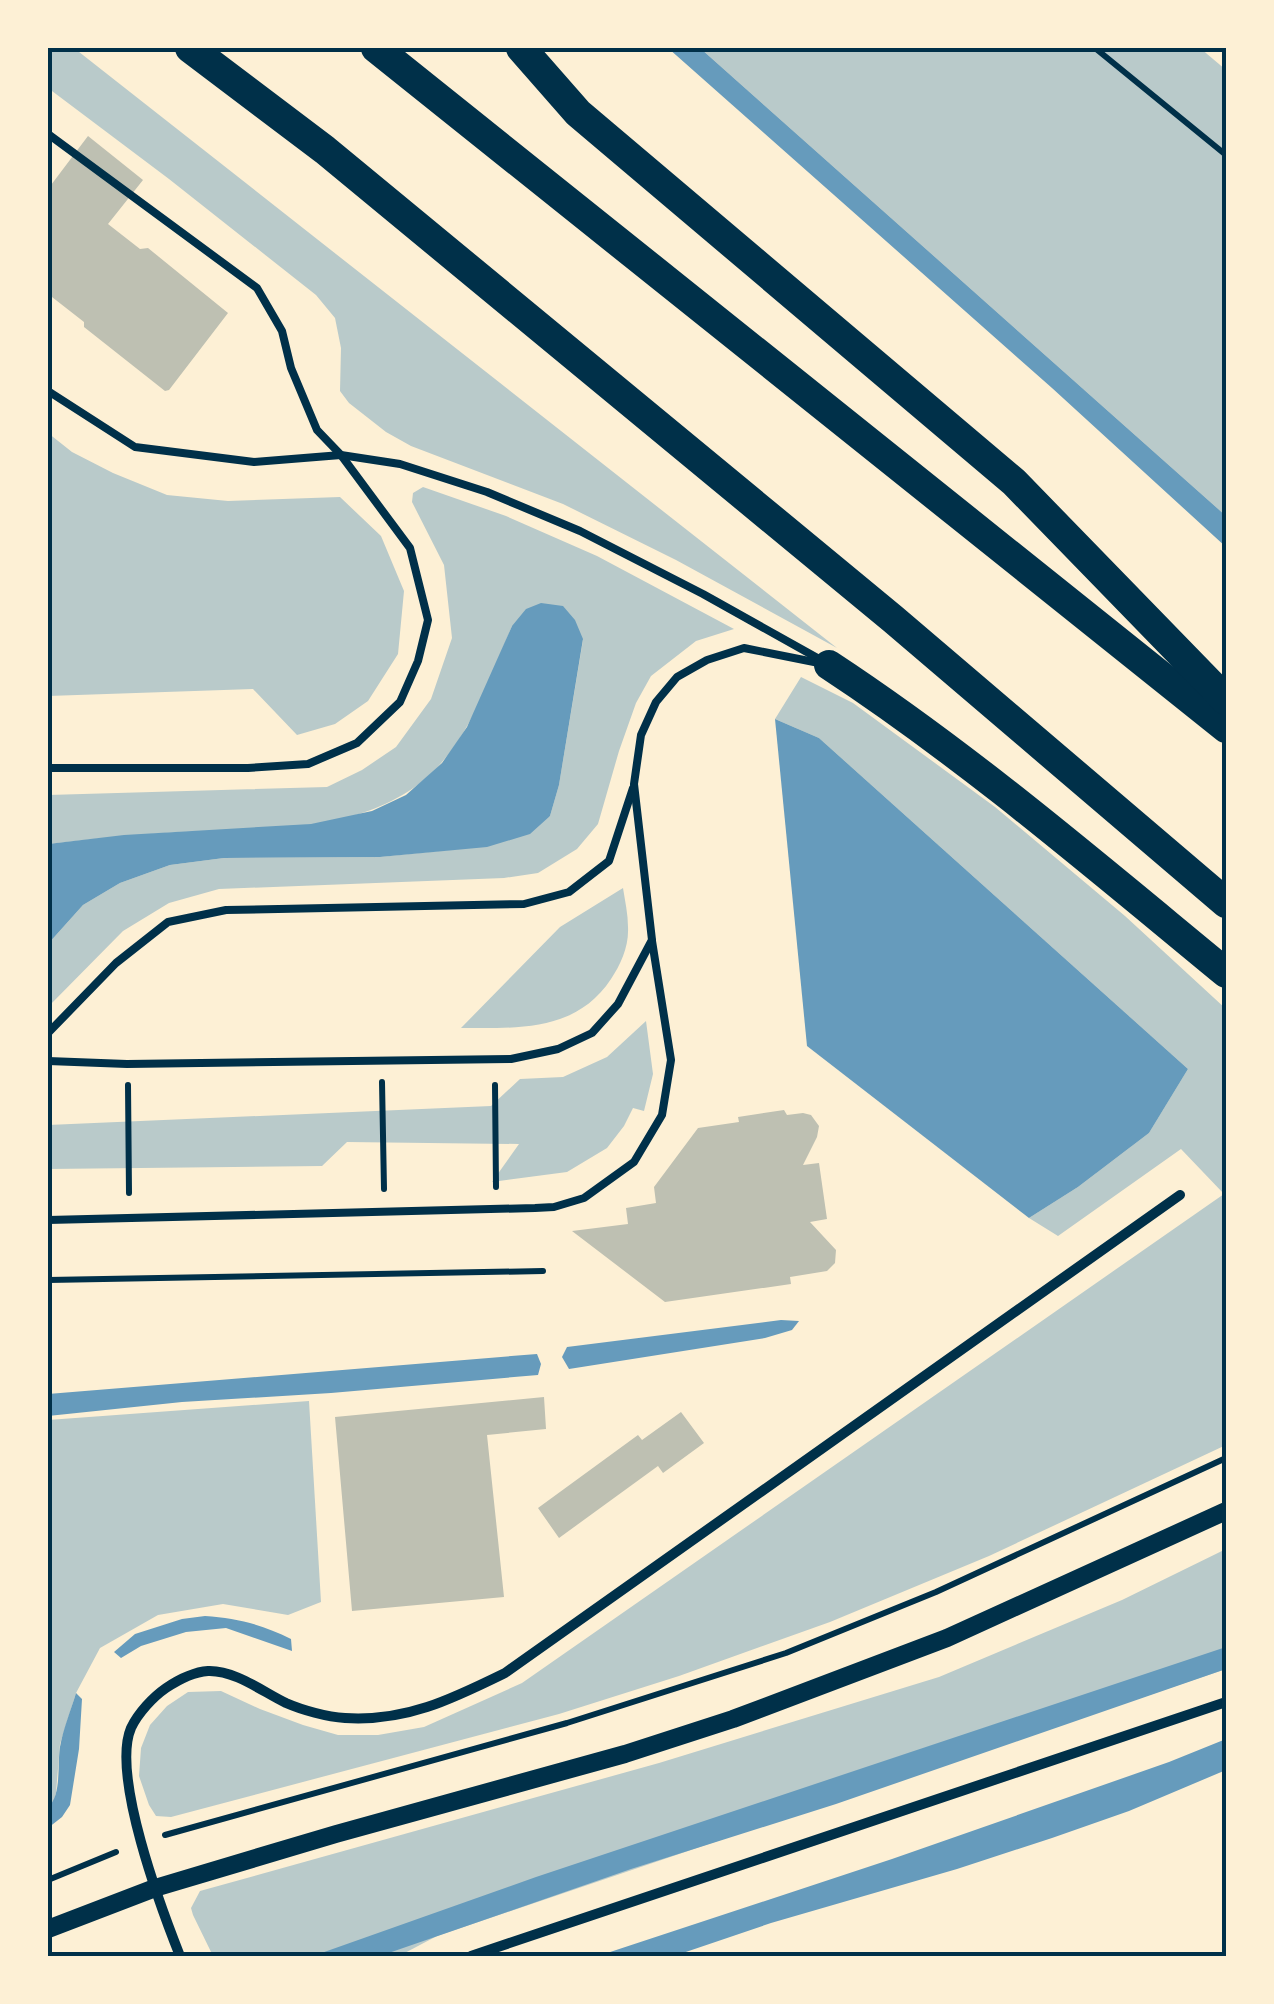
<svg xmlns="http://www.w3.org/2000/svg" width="1274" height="2004" viewBox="0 0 1274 2004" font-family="Merriweather,serif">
	<rect width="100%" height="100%" fill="#fdf0d5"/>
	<!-- green -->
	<g fill="#b9caca">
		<polygon points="48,48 74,48 837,648 676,560 563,504 411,446 386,432 349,403 340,391 341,348 335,318 316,295 169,179 48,88"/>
		<polygon points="700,48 1200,48 1226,70 1226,516"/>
		<polygon points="48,433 72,452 113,473 167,495 228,501 340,497 381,536 404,591 398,654 368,701 335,724 297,735 253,689 48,696"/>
		<path d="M423,487L506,516L597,556L734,629L696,641L651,676L636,703L619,751L598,824L577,849L538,873L504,878L219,889L169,903L123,931L48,1007V944L83,905L120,883L170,865L224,858L380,857L487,846L550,816L559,785L583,640L512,626C492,672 475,724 442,762C378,836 266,828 177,832C134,835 91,839 48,844V795L327,787L362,770L396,747L431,699L452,638L444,565L412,502L413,493Z"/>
		<polygon points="801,677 853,703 995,807 1125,916 1226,1009 1226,1445 989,1556 830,1622 679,1676 559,1714 171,1817 156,1816 149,1805 139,1776 141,1748 150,1725 167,1706 188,1692 221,1691 260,1709 303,1725 338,1735 378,1735 424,1727 522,1683 1224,1194 1181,1149 1058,1236 1029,1218 1078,1187 1149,1133 1188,1069 819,738 775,719"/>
		<path d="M623,888C625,901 628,914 628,927C629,946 621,964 611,979C576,1032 518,1028 461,1028L560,927Z"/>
		<polygon points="646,1021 653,1074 644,1111 633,1108 624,1126 607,1148 567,1172 492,1182 519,1144 347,1142 322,1166 48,1169 48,1125 491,1106 520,1079 563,1077 607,1057"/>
		<polygon points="309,1401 321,1602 288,1615 223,1604 158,1615 100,1648 76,1693 60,1744 56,1793 53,1804 48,1808 48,1420"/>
		<polygon points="1226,1549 1226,1669 437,1936 399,1956 213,1956 193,1915 191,1908 200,1891 659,1763 939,1677 1122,1600"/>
	</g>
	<!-- water -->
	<g fill="#669bbc">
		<polygon points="668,48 700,48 1226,516 1226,547 1052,388"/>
		<polygon points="541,603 563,606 575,620 583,639 559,785 550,816 530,834 487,847 380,857 224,858 170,865 120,883 83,905 48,944 48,844 124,835 311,824 372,811 406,795 442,763 467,727 512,626 526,609"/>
		<polygon points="775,719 819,738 1188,1069 1149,1133 1078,1187 1029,1218 807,1046"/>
		<polygon points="781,1320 799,1321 792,1330 765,1338 569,1369 562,1357 567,1347"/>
		<polygon points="537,1354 541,1364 538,1375 331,1393 182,1402 48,1416 48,1394"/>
		<path d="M205,1616C237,1618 263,1625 291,1639L292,1651L226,1628L186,1632L141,1646L121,1658L114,1652L135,1634L182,1619Z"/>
		<polygon points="1226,1647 1226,1669 836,1804 631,1869 380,1956 313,1956 536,1877"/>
		<path d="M76,1693L82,1699L79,1749L70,1805L62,1817L48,1828V1808C62,1794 57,1766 60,1747C63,1729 71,1710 76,1693Z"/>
		<polygon points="1226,1739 1226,1770 1129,1811 1052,1838 957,1869 771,1923 674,1956 598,1956 892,1859 1169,1762"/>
	</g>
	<!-- building -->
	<g fill="#bec0b2">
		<polygon points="88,136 143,180 108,224 140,249 148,248 228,313 169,390 165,391 84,327 84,322 52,297 48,302 48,189"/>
		<polygon points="784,1110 787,1115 803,1113 811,1115 819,1126 817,1137 803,1165 819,1163 827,1219 810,1222 836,1250 835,1263 827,1271 790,1277 791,1284 665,1302 572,1231 628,1224 626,1208 656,1203 654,1187 698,1128 739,1122 738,1117"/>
		<polygon points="544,1397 546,1429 487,1435 504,1597 352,1611 335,1417"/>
		<polygon points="681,1412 704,1443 663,1473 658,1466 559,1538 538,1508 638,1435 642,1440"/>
	</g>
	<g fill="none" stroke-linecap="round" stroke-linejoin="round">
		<!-- path -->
		<g stroke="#003049" stroke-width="6">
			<polyline points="1095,48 1226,155"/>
			<polyline points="382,1082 384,1189"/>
			<polyline points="128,1085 129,1193"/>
			<polyline points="495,1085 496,1187"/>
			<polyline points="48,1280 543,1271"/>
			<polyline points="165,1835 567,1723 786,1653 936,1592 1226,1458"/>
			<polyline points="48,1880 116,1852"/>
		</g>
		<!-- service -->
		<g stroke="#003049" stroke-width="8">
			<polyline points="48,134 257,288 282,331 291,368 317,430 341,455 410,548 428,620 418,661 400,702 357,743 308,764 248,768 48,768"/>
			<polyline points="48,391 135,447 254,462 341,455 400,464 487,492 580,531 703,594 821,660"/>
			<polyline points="48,1033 116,963 168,922 226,910 524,904 569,892 609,861 633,788"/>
			<polyline points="48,1061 127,1064 511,1059 558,1049 592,1033 618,1004 652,940 634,784 641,735 656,702 677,677 707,660 744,648 824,664"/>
			<polyline points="48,1220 535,1208 554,1207 584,1198 634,1162 662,1115 671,1060 652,941"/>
		</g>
		<!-- minor -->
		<g stroke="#003049" stroke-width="10">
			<path d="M180,1956C161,1908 111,1775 131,1728C138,1713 153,1697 166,1688C178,1680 193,1672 208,1671C235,1670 263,1692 286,1703C302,1710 327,1717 345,1718C406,1722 452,1699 505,1673L1180,1195"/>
			<polyline points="471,1956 1226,1702"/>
		</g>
		<!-- tertiary -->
		<polyline stroke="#003049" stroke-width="18" points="48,1929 155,1888 336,1834 625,1754 733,1719 947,1638 1226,1511"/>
		<!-- motorway -->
		<g stroke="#003049" stroke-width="30">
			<polyline points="190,48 325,150 893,619 1226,903"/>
			<polyline points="376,48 1226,728"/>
			<polyline points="521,48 578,113 1014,482 1226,700"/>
			<path d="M829,665C969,757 1097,867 1226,973"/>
		</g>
	</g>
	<!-- border -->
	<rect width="1274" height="2004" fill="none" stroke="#fdf0d5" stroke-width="100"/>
	<rect x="50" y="50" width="1174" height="1904" fill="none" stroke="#003049" stroke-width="4"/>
</svg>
